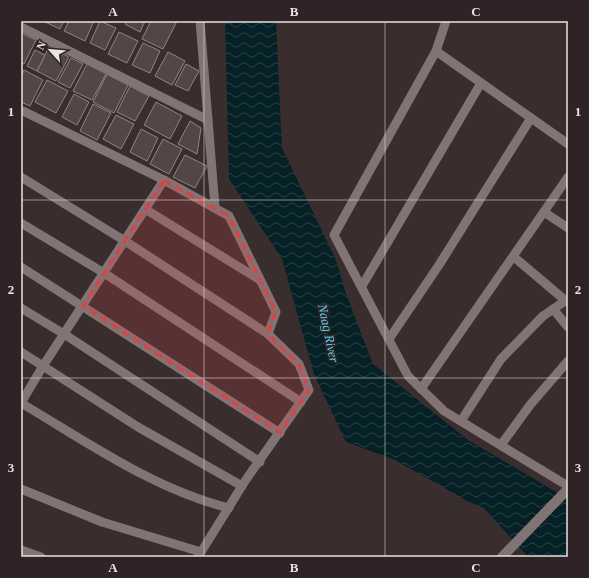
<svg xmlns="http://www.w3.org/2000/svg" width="589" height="578" viewBox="0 0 589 578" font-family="'Times New Roman',serif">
	<defs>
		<pattern id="water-waves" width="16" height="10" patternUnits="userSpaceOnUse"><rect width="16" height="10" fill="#052126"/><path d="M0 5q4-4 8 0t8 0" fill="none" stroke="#2a4145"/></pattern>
	</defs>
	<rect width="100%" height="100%" fill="#392d2e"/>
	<!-- water -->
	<polygon fill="url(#water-waves)" points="225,21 276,21 282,148 336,260 346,294 373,364 468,440 568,499 568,557 528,557 484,508 467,501 395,460 346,442 314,374 282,259 229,179"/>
	<!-- building -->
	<g fill="#534647" stroke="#928385">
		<polygon points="43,21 64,21 60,29"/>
		<polygon points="69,21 94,21 85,41 64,31"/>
		<polygon points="100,21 116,28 105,50 90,43"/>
		<polygon points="127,21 145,21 140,32 125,24"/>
		<polygon points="151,21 177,21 163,49 142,39"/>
		<polygon points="119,32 138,41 127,63 108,54"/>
		<polygon points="21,33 36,40 24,64 21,63"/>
		<polygon points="143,43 160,51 150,73 132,65"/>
		<polygon points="49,47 69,57 56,81 37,71"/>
		<polygon points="35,50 45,55 37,71 27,66"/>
		<polygon points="168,52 185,61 172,85 155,76"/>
		<polygon points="71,58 83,64 70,88 58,82"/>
		<polygon points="88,62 107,72 92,100 73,91"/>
		<polygon points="186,64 199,71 188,91 175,85"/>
		<polygon points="24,70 43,80 30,106 21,102 21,77"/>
		<polygon points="107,74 128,85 114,113 93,102"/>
		<polygon points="47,80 68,91 56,113 35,102"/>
		<polygon points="130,86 149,96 135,121 117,112"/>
		<polygon points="74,94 89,102 77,125 62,117"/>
		<polygon points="156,102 182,116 170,139 144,125"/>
		<polygon points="93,104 111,113 97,140 80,131"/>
		<polygon points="116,115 134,124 121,149 103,139"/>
		<polygon points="190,121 201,128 197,154 178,144"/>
		<polygon points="141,129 158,138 147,161 130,152"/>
		<polygon points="163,139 182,149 169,174 150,164"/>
		<polygon points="185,155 207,166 195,188 173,177"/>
	</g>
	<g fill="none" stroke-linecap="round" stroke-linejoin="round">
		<!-- minor -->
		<g stroke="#827375" stroke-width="9">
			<polyline points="200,21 215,207"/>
			<polyline points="446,21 436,51 568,144"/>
			<polyline points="21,27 208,120"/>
			<polyline points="436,51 334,235 408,376 444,411 568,486"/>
			<polyline points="21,177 125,241 268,334 299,364 309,390 245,481 198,557"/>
			<polyline points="164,180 229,216 276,312 268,334"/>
			<polyline points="145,209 260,280"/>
			<polyline points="544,212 568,228"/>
			<polyline points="21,223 104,273 301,402"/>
			<polyline points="514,257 566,301"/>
			<polyline points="21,267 280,433"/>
			<polyline points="362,286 481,83"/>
			<polyline points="21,308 64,334 260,462"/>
			<polyline points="553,309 568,327"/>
			<polyline points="389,339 439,265 531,118"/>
			<polyline points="21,352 138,427 242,486"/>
			<polyline points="421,389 568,177"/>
			<polyline points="21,403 43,366 164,180 23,111"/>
			<path d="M21,403C87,442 155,490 229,508"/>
			<polyline points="461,421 501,359 543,316 568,299"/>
			<polyline points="501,445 530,405 568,361"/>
			<polyline points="21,489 102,522 201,552"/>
			<polyline points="21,550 41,557"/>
		</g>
		<!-- tertiary -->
		<polyline stroke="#827375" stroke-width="10" points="502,557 568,489"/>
	</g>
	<!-- marked area -->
	<path fill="#d94444" fill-opacity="0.2" stroke="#d94444" stroke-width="3" stroke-dasharray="8 5" stroke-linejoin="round" d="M164,180L229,216L276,312L268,334L299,364L309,390L280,433L83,306Z"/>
	<!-- grid -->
	<path fill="none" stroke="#eae2e3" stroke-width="1" stroke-opacity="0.55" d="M204,21V557M385,21V557M21,200H568M21,378H568"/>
	<g text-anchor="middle" stroke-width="3.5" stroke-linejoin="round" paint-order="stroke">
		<!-- water labels -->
		<g font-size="13" font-style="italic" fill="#53d4ec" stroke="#2f2325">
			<text transform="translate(329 333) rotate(78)" y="5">Naag River</text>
		</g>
	</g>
	<!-- border -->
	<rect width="589" height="578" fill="none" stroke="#2f2325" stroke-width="44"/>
	<!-- north arrow -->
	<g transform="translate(50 50) rotate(297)" stroke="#2f2325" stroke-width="3" paint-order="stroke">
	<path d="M0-3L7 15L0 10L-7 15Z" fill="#eae2e3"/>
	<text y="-6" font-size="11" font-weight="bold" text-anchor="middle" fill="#eae2e3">N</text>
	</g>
	<rect x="22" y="22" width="545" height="534" fill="none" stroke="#eae2e3" stroke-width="1.5"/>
	<g font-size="13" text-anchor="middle" font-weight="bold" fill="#eae2e3">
		<text x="113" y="16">A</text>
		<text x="294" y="16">B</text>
		<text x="476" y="16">C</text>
		<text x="11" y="116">1</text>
		<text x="578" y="116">1</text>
		<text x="11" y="294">2</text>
		<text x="578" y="294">2</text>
		<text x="11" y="472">3</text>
		<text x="578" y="472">3</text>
		<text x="113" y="572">A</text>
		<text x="294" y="572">B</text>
		<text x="476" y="572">C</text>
	</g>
</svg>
